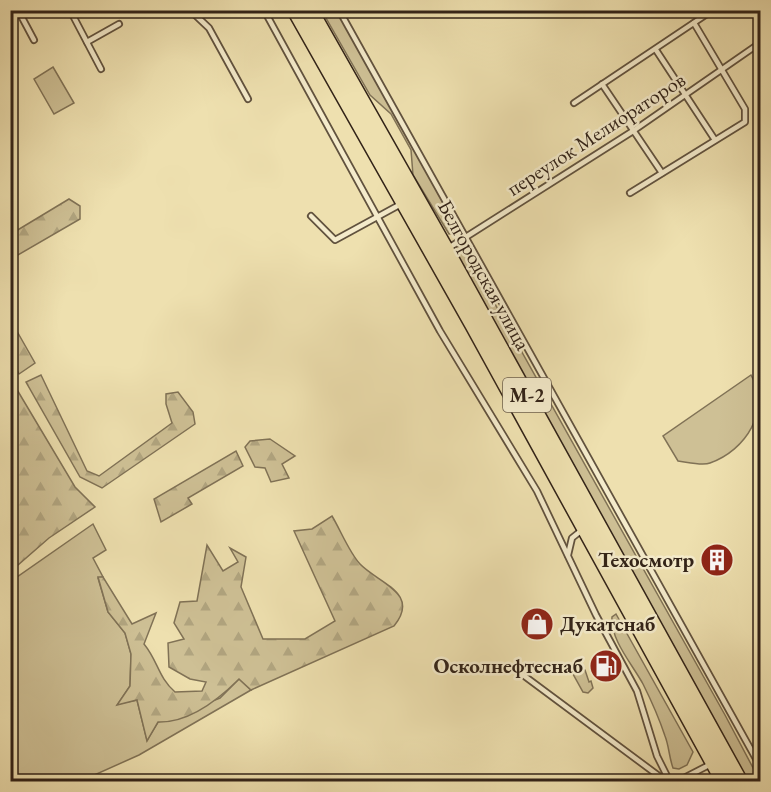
<svg xmlns="http://www.w3.org/2000/svg" width="771" height="792" viewBox="0 0 771 792" font-family="'EB Garamond',serif">
	<defs>
		<pattern id="forest-firs" width="22" height="20" patternUnits="userSpaceOnUse" patternTransform="scale(1.5)"><rect width="22" height="20" fill="#cec095"/><path d="M5 1l3.5 6h-7zM16 11l3.5 6h-7z" fill="#b1a580"/></pattern>
	</defs>
	<rect width="100%" height="100%" fill="#eee0af"/>
	<filter id="stains"><feTurbulence type="fractalNoise" baseFrequency=".00333" numOctaves="4"/><feColorMatrix values="0 0 0 0 .2 0 0 0 0 .09 0 0 0 0 .02 0 0 0 .5 -.17"/></filter>
	<radialGradient id="worn" r=".72"><stop offset=".6" stop-color="#630" stop-opacity="0"/><stop offset="1" stop-color="#630" stop-opacity=".3"/></radialGradient>
	<!-- green -->
	<g fill="#cec095" stroke="#807256" stroke-width="1.5">
		<polygon points="322,11 338,11 433,178 459,233 449,234 413,175 411,150 391,114 370,95"/>
		<polygon points="53,67 74,103 54,114 34,79"/>
		<polygon points="462,245 725,715 760,781 747,781 454,255 455,247"/>
		<path d="M751,375C771,411 746,450 710,463C702,466 687,462 678,461L663,436Z"/>
		<polygon points="93,524 106,550 93,558 103,577 98,578 108,612 125,633 131,654 130,686 118,704 137,700 147,740 158,722 220,698 239,679 251,690 139,755 81,781 11,781 10,582"/>
		<path d="M616,614L693,752L687,765L679,769L673,768C669,757 669,746 665,736C659,718 651,700 643,684C632,664 610,639 612,617Z"/>
		<polygon points="578,667 585,670 589,682 591,681 593,688 588,693 583,692 573,674 573,670"/>
	</g>
	<!-- forest -->
	<g fill="url(#forest-firs)" stroke="#807256" stroke-width="1.5">
		<polygon points="69,199 80,206 80,219 11,259 11,234"/>
		<polygon points="10,319 35,363 19,374 11,357"/>
		<polygon points="41,375 87,471 99,476 172,423 166,404 166,394 178,392 193,412 195,424 102,488 80,477 26,382"/>
		<polygon points="16,388 75,487 95,507 49,538 11,571 10,392"/>
		<polygon points="270,439 295,456 282,464 289,478 271,482 265,468 255,467 245,447 250,441"/>
		<polygon points="236,451 243,466 188,498 192,504 161,522 154,499"/>
		<path d="M332,516C341,531 349,552 360,564C378,583 421,593 394,626L251,690L239,679C218,700 189,723 158,722L147,741L137,700L117,705L130,686L131,654L125,633L108,612L98,577H103L132,624L156,613L144,644C158,661 158,677 175,692L202,691L206,682L190,679L169,667L168,643L184,639L174,623L180,602L197,601L207,545L223,571L238,562L230,548L246,557L241,587L263,639H305L335,621L294,531L312,529Z"/>
	</g>
	<g fill="none" stroke-linecap="round" stroke-linejoin="round">
		<defs>
			<g id="service">
				<polyline points="18,10 34,40"/>
				<polyline points="70,10 101,69"/>
				<polyline points="190,10 209,28 248,99"/>
				<polyline points="264,10 440,331 537,491 596,615 637,691 657,756 670,782"/>
				<polyline points="339,10 760,766"/>
				<polyline points="87,42 119,24"/>
				<polyline points="656,50 715,140"/>
				<polyline points="602,84 662,173"/>
				<polyline points="574,103 713,10"/>
				<polyline points="630,193 745,122 745,109 694,23"/>
				<polyline points="311,216 335,240 401,204"/>
				<polyline points="447,249 633,131 760,43"/>
				<polyline points="568,555 572,538 582,530"/>
				<polyline points="519,672 667,782"/>
				<polyline points="676,782 711,764"/>
			</g>
			<g id="primary">
				<polyline points="295,10 473,325 724,782"/>
				<polyline points="310,10 446,250 740,782"/>
			</g>
		</defs>
		<!-- service casing -->
		<use href="#service" stroke="#61523e" stroke-width="8"/>
		<!-- primary casing -->
		<use href="#primary" stroke="#322318" stroke-width="18"/>
		<!-- service -->
		<use href="#service" stroke="#f4ebcb" stroke-width="4.5"/>
		<!-- primary -->
		<use href="#primary" stroke="#eee0af" stroke-width="15"/>
	</g>
	<!-- icons -->
	<defs>
		<symbol id="building-disc" viewBox="-11 -11 22 22"><circle r="9.5" fill="#8f2418" stroke="#f4ebcb"/><path d="M-4-6H4V6H1V3H-1V6H-4ZM-2.5-4.3h1.7v1.8h-1.7ZM.8-4.3h1.7v1.8H.8ZM-2.5-1h1.7V.8h-1.7ZM.8-1h1.7V.8H.8Z" fill="#fff"/></symbol>
		<symbol id="shop-disc" viewBox="-11 -11 22 22"><circle r="9.5" fill="#8f2418" stroke="#f4ebcb"/><path d="M-5-2.5h2.3a2.7 3.5 0 0 1 5.4 0H5L5.5 6h-11ZM-1.5-2.5h3a1.5 2.3 0 0 0-3 0Z" fill="#fff"/></symbol>
		<symbol id="fuel-disc" viewBox="-11 -11 22 22"><circle r="9.5" fill="#8f2418" stroke="#f4ebcb"/><path d="M-5.5-6h7V0h2V4h1.3V-2.5L3-4.5l.8-.8L6-3V5H2.5V1h-1V6h-7ZM-4.2-4.7v3.2H.2V-4.7Z" fill="#fff"/></symbol>
	</defs>
	<g fill-rule="evenodd">
		<use href="#building-disc" x="698" y="541" width="38" height="38"/>
		<use href="#shop-disc" x="518" y="605" width="38" height="38"/>
		<use href="#fuel-disc" x="587" y="647" width="38" height="38"/>
	</g>
	<g text-anchor="middle" stroke-width="5" stroke-linejoin="round" paint-order="stroke">
		<!-- shield labels -->
		<rect fill="#f4ebcb" stroke="#6c5f4e" stroke-width="1.5" x="503" y="378" width="48" height="34" rx="4.5"/>
		<g font-size="20" font-weight="bold" fill="#322318">
			<text x="527" y="402">М-2</text>
		</g>
		<!-- street labels -->
		<g font-size="21" fill="#322318" stroke="#f4ebcb">
			<text transform="translate(596 134) rotate(-33)" y="7">переулок Мелиораторов</text>
			<text transform="translate(484 275) rotate(61)" y="7">Белгородская улица</text>
		</g>
		<!-- poi labels -->
		<g font-size="21" font-weight="bold" fill="#322318" stroke="#f4ebcb" text-anchor="end">
			<text x="694" y="567">Техосмотр</text>
			<text x="560" y="631" text-anchor="start">Дукатснаб</text>
			<text x="583" y="673">Осколнефтеснаб</text>
		</g>
	</g>
	<!-- margin -->
	<rect width="771" height="792" fill="none" stroke="#eee0af" stroke-width="36"/>
	<rect x="12" y="12" width="747" height="768" fill="none" stroke="#322318" stroke-width="3"/>
	<rect x="18" y="18" width="735" height="756" fill="none" stroke="#322318" stroke-width="1.5"/>
	<rect width="100%" height="100%" filter="url(#stains)"/>
	<rect width="100%" height="100%" fill="url(#worn)"/>
</svg>
